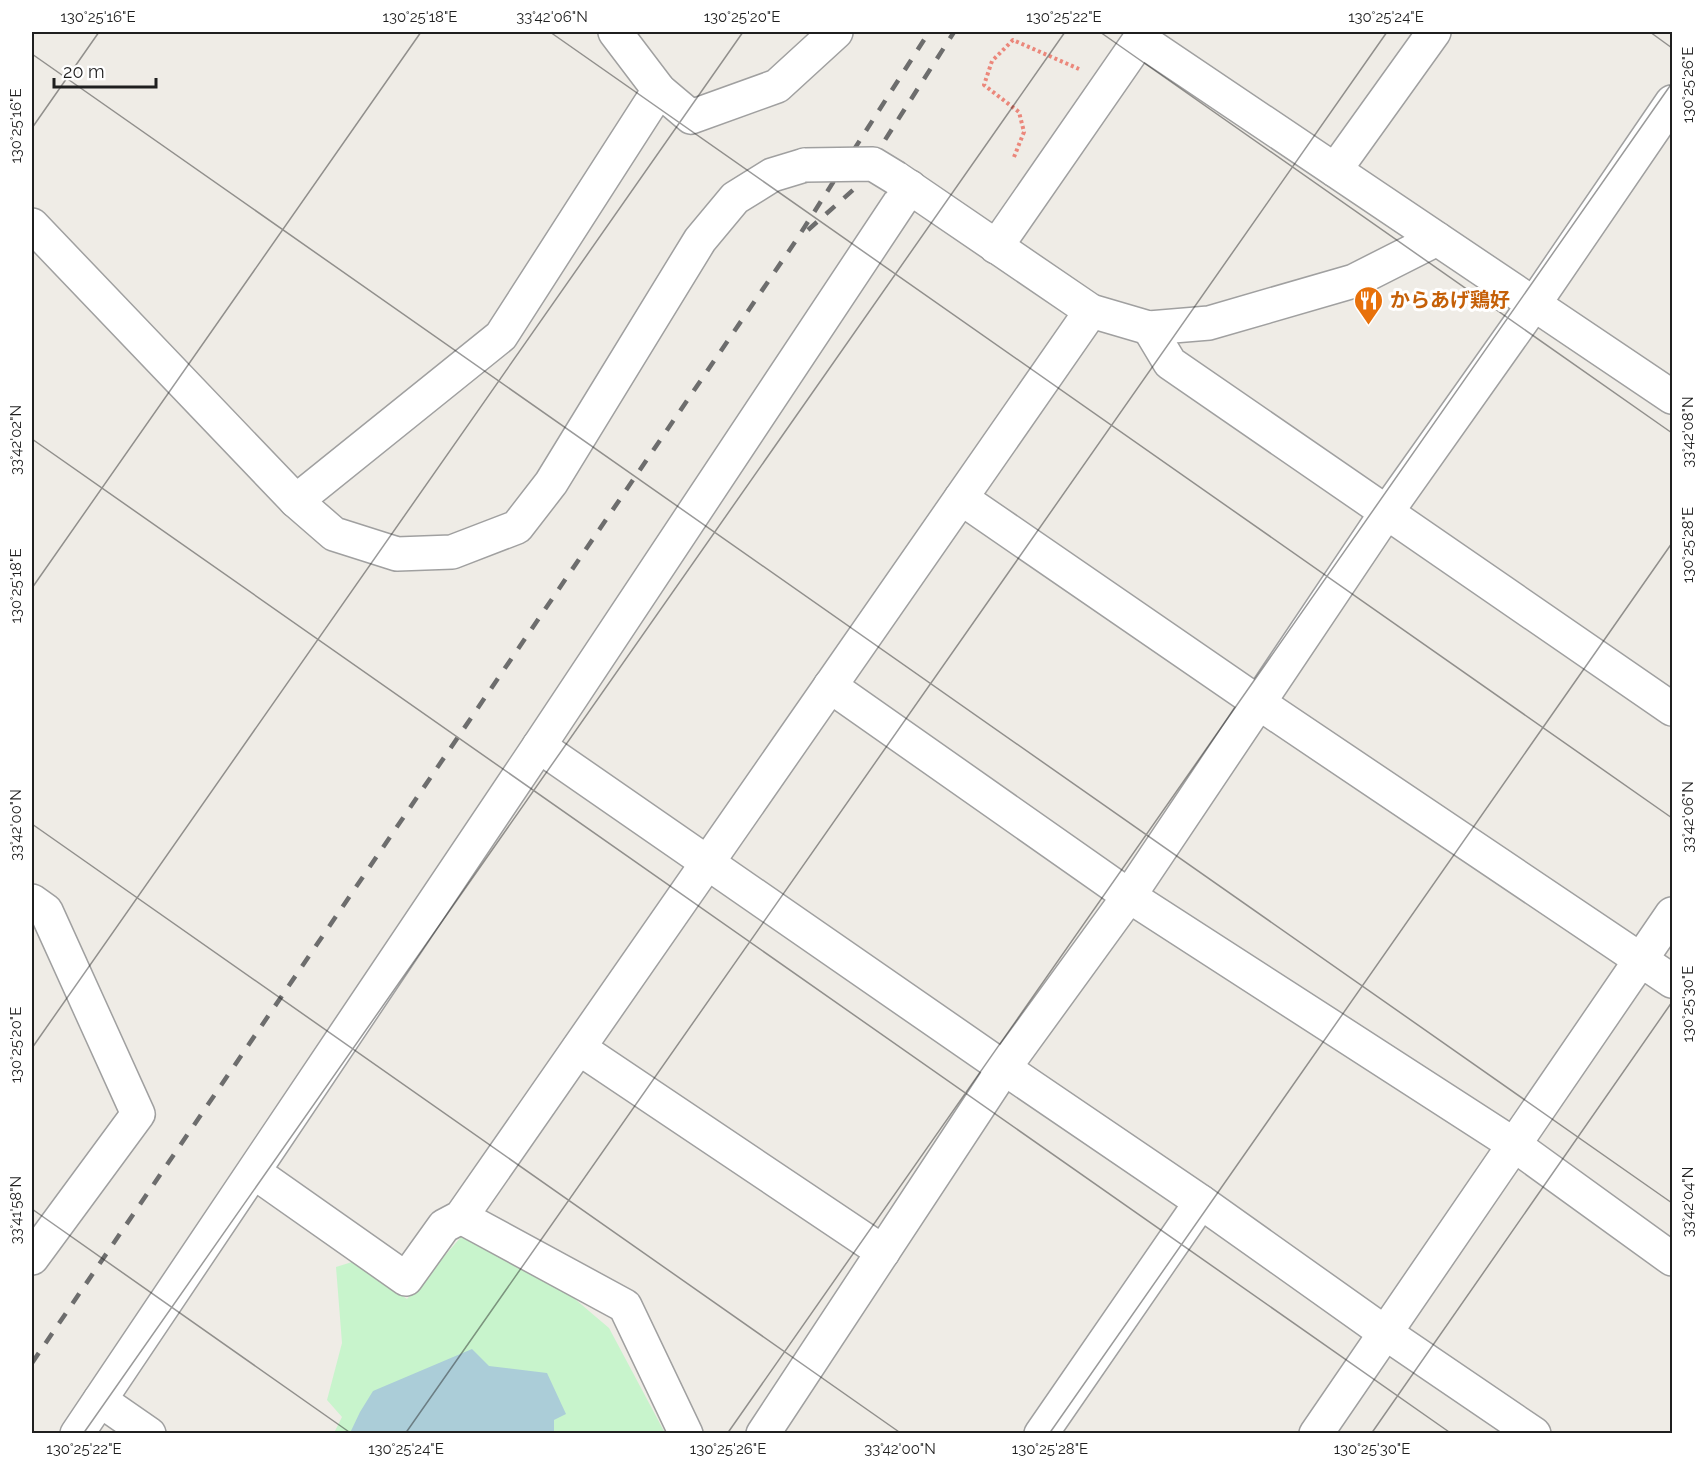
<svg xmlns="http://www.w3.org/2000/svg" width="1704" height="1465" viewBox="0 0 1704 1465" font-family="Raleway,'Noto Sans JP',sans-serif">
	<rect width="100%" height="100%" fill="#efece6"/>
	<!-- park -->
	<polygon fill="#c8f4cc" points="461,1237 569,1294 609,1328 665,1433 334,1433 342,1417 327,1400 342,1343 336,1267 352,1262 407,1299"/>
	<!-- water -->
	<polygon fill="#abcdd8" points="472,1349 489,1366 547,1373 566,1414 554,1420 554,1433 350,1433 360,1412 373,1391"/>
	<g fill="none" stroke-linecap="round" stroke-linejoin="round">
		<defs>
			<g id="minor">
				<polyline points="615,32 659,90 691,117 777,86 836,32"/>
				<polyline points="1140,39 1672,397"/>
				<polyline points="1335,170 1434,32"/>
				<polyline points="896,178 1091,311 1149,328 1209,323 1354,281 1437,239"/>
				<polyline points="32,225 296,501 334,534 397,554 452,552 517,527 551,483 700,240 735,198 772,175 805,165"/>
				<polyline points="996,247 1145,32"/>
				<polyline points="1149,328 1170,363 1672,709"/>
				<polyline points="961,498 1259,703 1672,981"/>
				<polyline points="296,501 501,336 659,90"/>
				<polyline points="830,686 1129,896 1513,1144 1672,1259"/>
				<polyline points="539,746 1004,1068 1201,1202 1384,1332 1534,1434"/>
				<polyline points="32,901 46,911 138,1114 32,1258"/>
				<polyline points="579,1048 883,1252"/>
				<polyline points="254,1172 406,1279 444,1226 461,1217 1091,311"/>
				<polyline points="461,1217 625,1306 686,1434"/>
				<polyline points="100,1400 149,1434"/>
				<polyline points="77,1434 539,746 910,187"/>
				<polyline points="763,1434 1004,1068 1129,896 1386,513 1534,304 1672,102"/>
				<polyline points="1041,1434 1201,1202"/>
				<polyline points="1316,1434 1672,914"/>
			</g>
		</defs>
		<!-- minor casing -->
		<use href="#minor" stroke="#a0a0a0" stroke-width="36"/>
		<!-- path -->
		<polyline stroke="#eb877b" stroke-width="4" stroke-dasharray="3 3" stroke-linecap="butt" points="1014,157 1024,132 1019,112 984,85 992,61 1013,40 1079,69"/>
		<!-- minor -->
		<use href="#minor" stroke="#fff" stroke-width="33"/>
		<!-- rail -->
		<g stroke="#6d6d6d" stroke-width="4.5" stroke-dasharray="12 12" stroke-linecap="butt">
			<polyline points="808,230 853,190 954,32"/>
			<polyline points="32,1363 795,242 929,32"/>
		</g>
		<defs>
			<polyline id="minor-bridge" points="805,165 873,164 896,178"/>
		</defs>
		<!-- minor-bridge casing -->
		<use href="#minor-bridge" stroke="#a0a0a0" stroke-width="36" stroke-linecap="butt"/>
		<!-- minor-bridge -->
		<use href="#minor-bridge" stroke="#fff" stroke-width="33"/>
	</g>
	<!-- ticks -->
	<path fill="none" stroke="#1f1f1f" stroke-width="1.5" stroke-opacity="0.45" d="M550,32L1672,818M1100,32L1672,433M1650,32L1672,48M32,54L1672,1203M32,128L99,32M32,439L1452,1434M32,588L421,32M32,824L902,1434M32,1048L743,32M32,1209L352,1434M83,1434L1065,32M405,1434L1387,32M727,1434L1672,83M1049,1434L1672,543M1371,1434L1672,1002"/>
	<!-- icons -->
	<defs>
		<symbol id="restaurant-pin" viewBox="-11 -11 22 30"><path d="M0 17L-7.5 6A9.5 9.5 0 1 1 7.5 6Z" fill="#e8710a" stroke="#fff"/><path d="M-5-6h1v4h1v-4h1v4h1v-4h1v5L-1.5 .5V6h-2V.5L-5-1ZM5-6V6H3V1.5H1.5Q1.5-4 5-6Z" fill="#fff"/></symbol>
	</defs>
	<g fill-rule="evenodd">
		<use href="#restaurant-pin" x="1352" y="284" width="33" height="45"/>
	</g>
	<g text-anchor="middle" stroke-width="6" stroke-linejoin="round" paint-order="stroke">
		<!-- food labels -->
		<g font-size="20" font-weight="bold" fill="#c56008" stroke="#fff" text-anchor="start">
			<text x="1390" y="307">からあげ鶏好</text>
		</g>
	</g>
	<!-- border -->
	<rect width="1704" height="1465" fill="none" stroke="#ffffff" stroke-width="66"/>
	<!-- scale -->
	<path d="M54 78v9h102v-9" fill="none" stroke="#1f1f1f" stroke-width="3"/>
	<text x="63" y="78" font-size="18" fill="#1f1f1f" stroke="#ffffff" stroke-width="4.5" paint-order="stroke">20 m</text>
	<rect x="33" y="33" width="1638" height="1399" fill="none" stroke="#1f1f1f" stroke-width="2"/>
	<g font-size="15" text-anchor="middle" fill="#1f1f1f">
		<text x="98" y="22">130°25'16"E</text>
		<text x="420" y="22">130°25'18"E</text>
		<text x="552" y="22">33°42'06"N</text>
		<text x="742" y="22">130°25'20"E</text>
		<text x="1064" y="22">130°25'22"E</text>
		<text x="1386" y="22">130°25'24"E</text>
		<text transform="translate(1688 85) rotate(-90)" y="5">130°25'26"E</text>
		<text transform="translate(16 126) rotate(-90)" y="5">130°25'16"E</text>
		<text transform="translate(1688 432) rotate(-90)" y="5">33°42'08"N</text>
		<text transform="translate(16 440) rotate(-90)" y="5">33°42'02"N</text>
		<text transform="translate(1688 545) rotate(-90)" y="5">130°25'28"E</text>
		<text transform="translate(16 586) rotate(-90)" y="5">130°25'18"E</text>
		<text transform="translate(1688 817) rotate(-90)" y="5">33°42'06"N</text>
		<text transform="translate(16 825) rotate(-90)" y="5">33°42'00"N</text>
		<text transform="translate(1688 1004) rotate(-90)" y="5">130°25'30"E</text>
		<text transform="translate(16 1045) rotate(-90)" y="5">130°25'20"E</text>
		<text transform="translate(1688 1202) rotate(-90)" y="5">33°42'04"N</text>
		<text transform="translate(16 1210) rotate(-90)" y="5">33°41'58"N</text>
		<text x="84" y="1454">130°25'22"E</text>
		<text x="406" y="1454">130°25'24"E</text>
		<text x="728" y="1454">130°25'26"E</text>
		<text x="900" y="1454">33°42'00"N</text>
		<text x="1050" y="1454">130°25'28"E</text>
		<text x="1372" y="1454">130°25'30"E</text>
	</g>
</svg>
